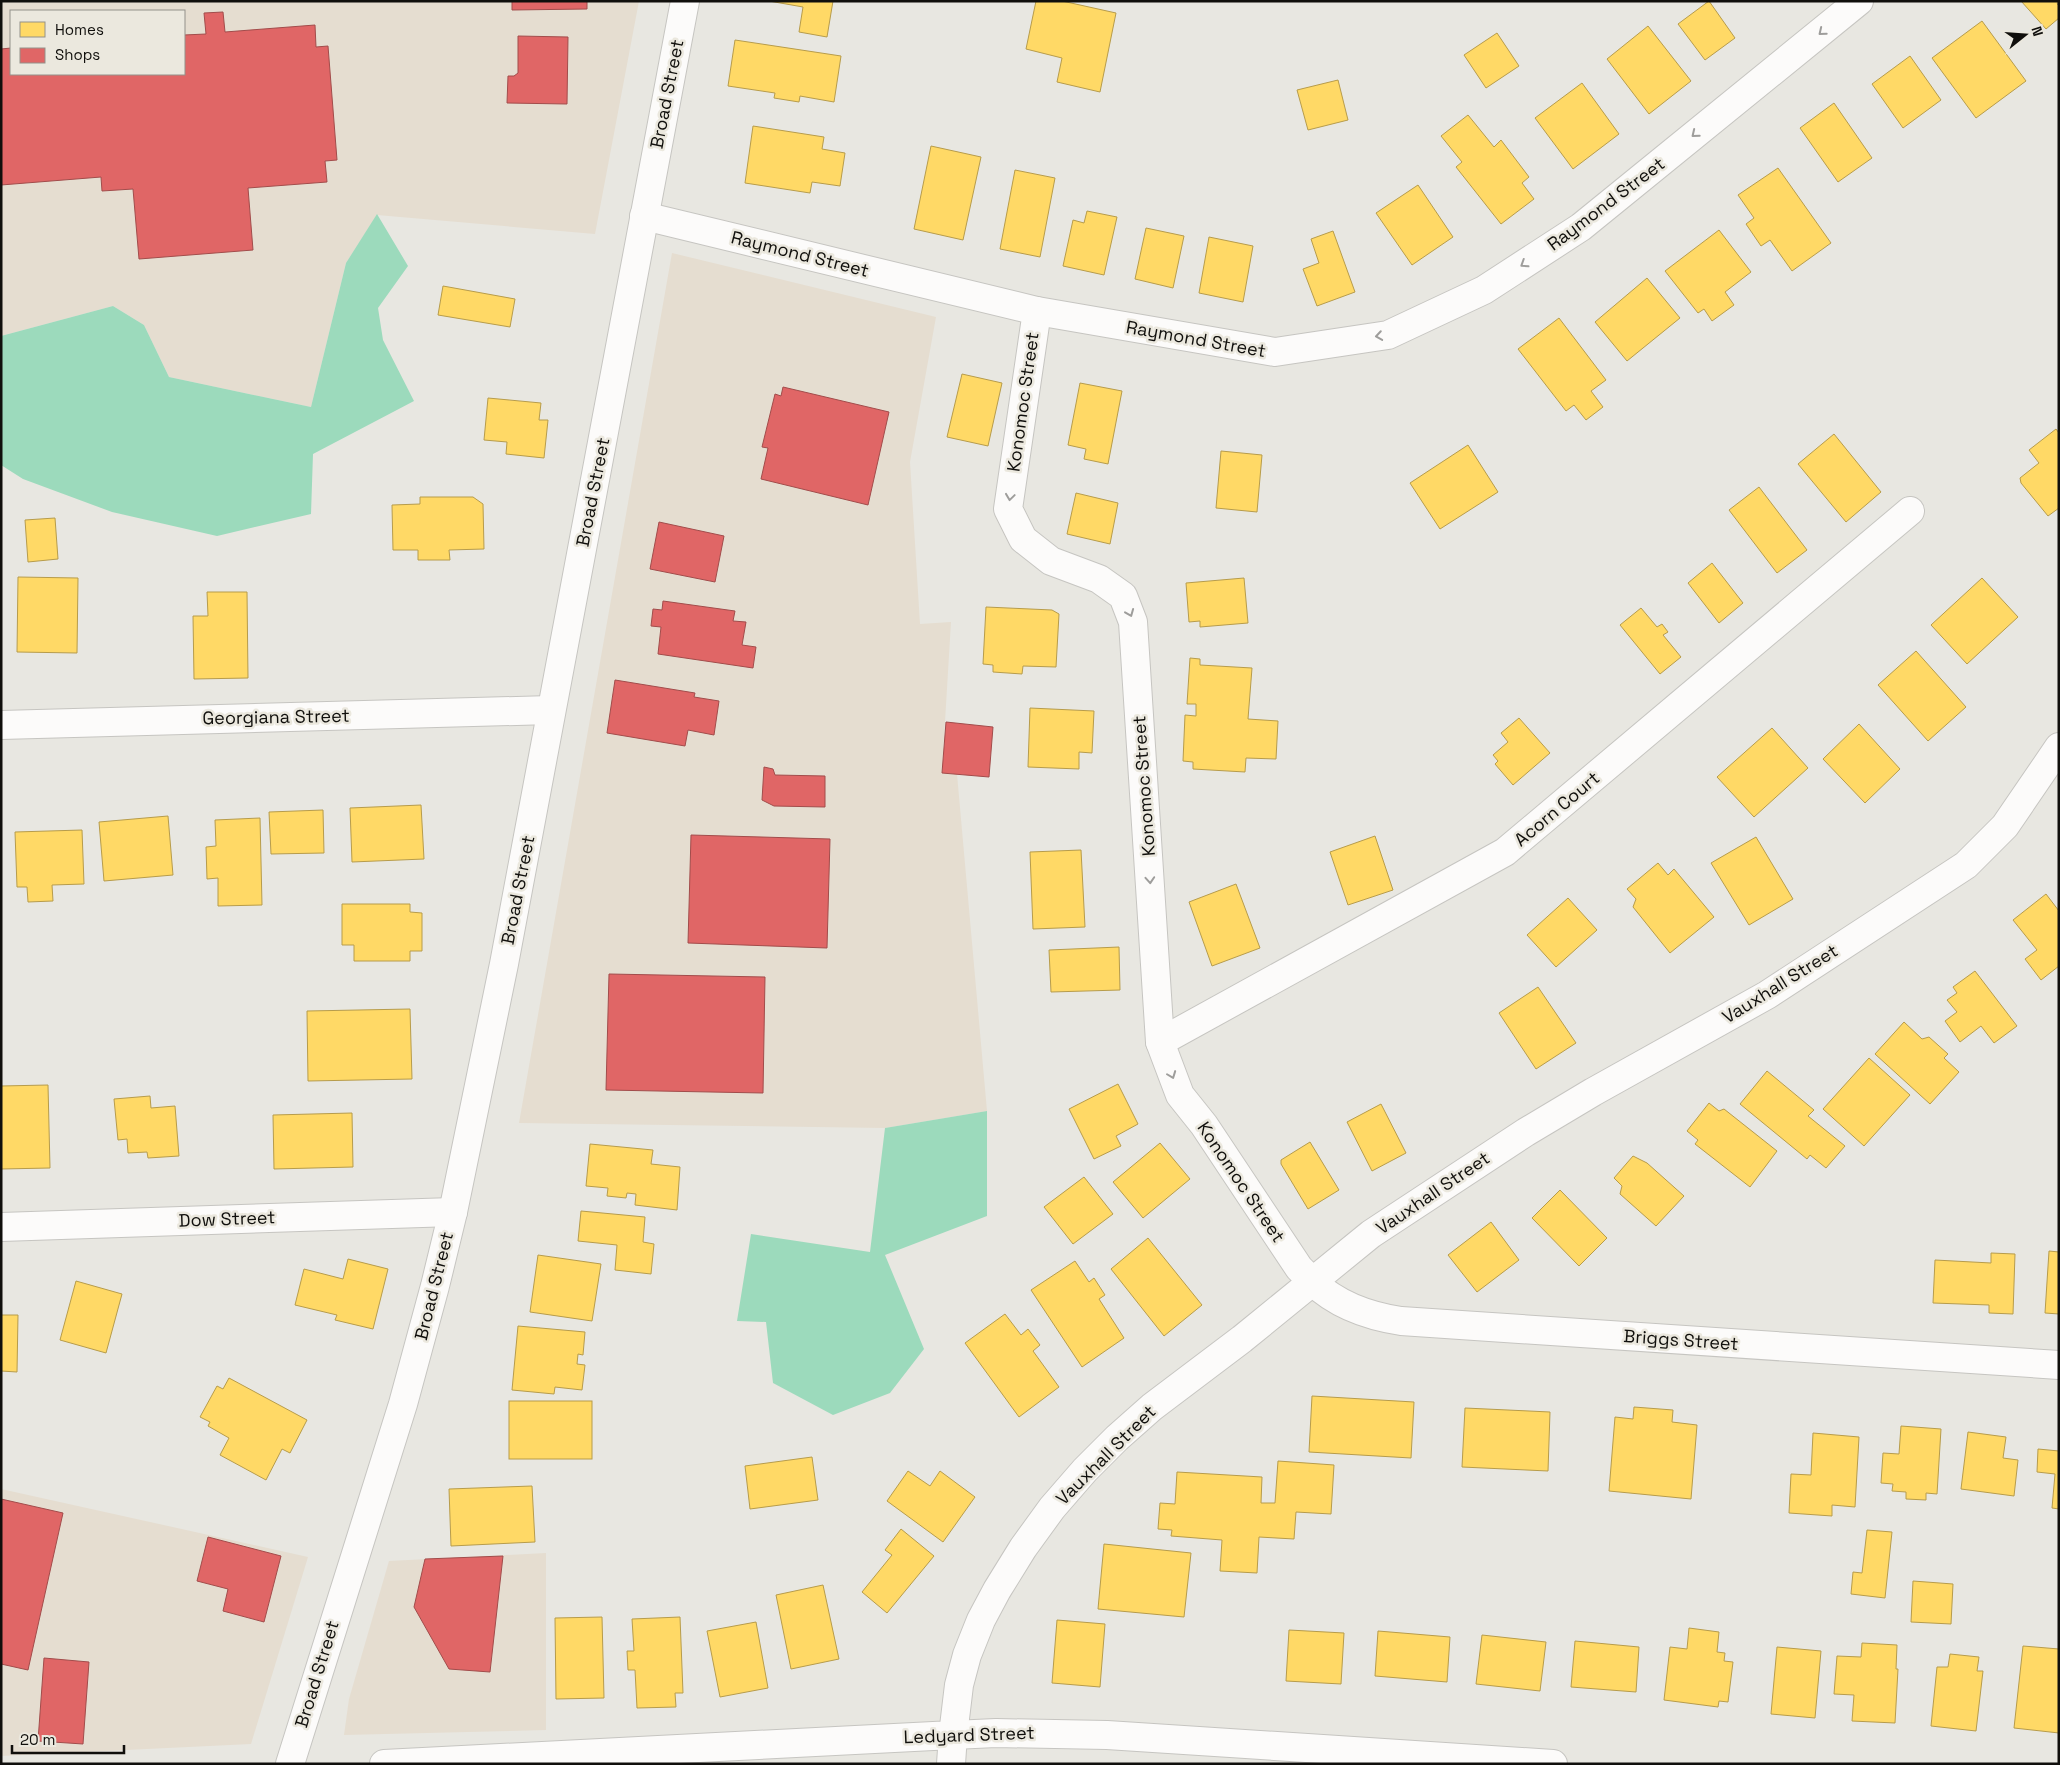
<svg xmlns="http://www.w3.org/2000/svg" width="2060" height="1765" viewBox="0 0 2060 1765" font-family="'Space Grotesk',sans-serif">
	<rect width="100%" height="100%" fill="#e8e7e1"/>
	<!-- commercial -->
	<g fill="#e5ddd0" fill-rule="evenodd">
		<path d="M1,1H639L595,234L377,215L346,263L311,407L169,377L144,325L113,306L1,336ZM11,11H184V74H11Z"/>
		<polygon points="672,253 936,317 910,462 920,624 951,622 942,772 957,774 987,1111 885,1128 519,1123"/>
		<polygon points="1,1489 308,1557 251,1744 1,1756"/>
		<polygon points="546,1553 546,1730 344,1735 349,1699 389,1561"/>
	</g>
	<!-- forest -->
	<g fill="#9cdabc">
		<polygon points="377,214 408,266 378,308 383,340 414,401 313,454 311,514 217,536 112,512 23,479 1,465 1,336 113,306 144,325 169,377 311,407 346,263"/>
		<polygon points="987,1111 987,1216 885,1255 924,1349 890,1393 833,1415 773,1383 766,1322 737,1321 751,1234 870,1252 885,1128"/>
	</g>
	<!-- homes -->
	<g fill="#ffd966" stroke="#b79c4b">
		<polygon points="769,1 833,1 827,37 799,32 803,7"/>
		<polygon points="1036,1 1062,1 1116,13 1100,92 1057,82 1062,58 1026,49"/>
		<polygon points="1709,1 1735,38 1705,60 1678,24"/>
		<polygon points="2021,1 2059,1 2057,4 2059,6 2059,18 2046,29"/>
		<polygon points="1982,21 2026,81 1976,118 1932,58"/>
		<polygon points="1648,26 1691,81 1649,114 1607,59"/>
		<polygon points="1497,33 1519,66 1486,88 1464,55"/>
		<polygon points="735,40 841,56 834,102 800,96 799,102 774,98 775,93 728,86"/>
		<polygon points="1910,56 1941,100 1903,128 1872,84"/>
		<polygon points="1338,80 1348,120 1308,130 1297,90"/>
		<polygon points="1582,83 1619,134 1573,169 1535,118"/>
		<polygon points="1834,103 1872,158 1838,182 1800,128"/>
		<polygon points="1468,115 1494,147 1501,140 1529,177 1522,183 1534,199 1501,224 1456,167 1462,162 1441,136"/>
		<polygon points="753,126 824,137 822,149 845,153 840,186 812,182 810,193 745,183"/>
		<polygon points="931,146 981,157 963,240 914,229"/>
		<polygon points="1778,168 1831,243 1792,271 1770,240 1761,246 1746,224 1754,218 1738,195"/>
		<polygon points="1015,170 1055,178 1040,257 1000,249"/>
		<polygon points="1418,185 1453,237 1412,265 1376,213"/>
		<polygon points="1087,211 1117,217 1104,275 1063,266 1073,220 1084,223"/>
		<polygon points="1146,228 1184,236 1173,288 1135,279"/>
		<polygon points="1719,230 1751,272 1725,292 1734,305 1712,321 1704,309 1698,313 1665,271"/>
		<polygon points="1333,231 1355,292 1317,306 1303,269 1319,263 1311,239"/>
		<polygon points="1209,237 1253,246 1243,302 1199,293"/>
		<polygon points="1647,278 1680,318 1627,361 1595,322"/>
		<polygon points="443,286 515,299 510,327 438,315"/>
		<polygon points="1559,318 1606,380 1591,391 1603,407 1586,420 1574,405 1566,411 1518,349"/>
		<polygon points="962,374 1002,383 988,446 947,437"/>
		<polygon points="1080,383 1122,391 1108,464 1084,459 1086,449 1068,445"/>
		<polygon points="488,398 541,403 539,420 548,420 544,458 506,454 507,442 484,440"/>
		<polygon points="2056,429 2059,433 2059,508 2048,516 2021,483 2020,478 2039,463 2029,450"/>
		<polygon points="1834,434 1881,492 1846,522 1798,464"/>
		<polygon points="1468,445 1498,492 1440,529 1410,483"/>
		<polygon points="1221,451 1262,455 1257,512 1216,508"/>
		<polygon points="1759,487 1807,550 1777,573 1729,510"/>
		<polygon points="1076,493 1118,503 1110,544 1067,534"/>
		<polygon points="420,497 473,497 483,504 484,549 449,550 450,560 418,560 418,550 393,550 392,505 420,504"/>
		<polygon points="55,518 58,559 28,562 25,520"/>
		<polygon points="1712,563 1743,603 1719,623 1688,583"/>
		<polygon points="18,577 78,578 77,653 17,652"/>
		<polygon points="1244,578 1248,623 1200,627 1200,621 1189,622 1186,583"/>
		<polygon points="1982,578 2018,617 1967,664 1931,625"/>
		<polygon points="207,592 247,592 248,678 194,679 193,616 208,616"/>
		<polygon points="986,607 1052,610 1059,614 1056,667 1023,666 1022,674 993,672 993,665 983,664"/>
		<polygon points="1641,608 1657,627 1662,624 1668,632 1663,635 1681,657 1660,674 1620,625"/>
		<polygon points="1916,651 1966,707 1928,741 1878,685"/>
		<polygon points="1190,658 1200,659 1200,665 1252,668 1248,719 1278,721 1276,759 1246,758 1245,772 1193,769 1193,762 1183,761 1185,715 1196,716 1196,704 1187,704"/>
		<polygon points="1030,708 1094,711 1092,753 1079,752 1079,769 1028,767"/>
		<polygon points="1519,718 1550,753 1513,785 1495,764 1498,761 1493,755 1508,742 1501,733"/>
		<polygon points="1859,724 1900,769 1865,803 1823,759"/>
		<polygon points="1772,728 1808,768 1754,817 1717,777"/>
		<polygon points="421,805 424,859 352,862 350,808"/>
		<polygon points="323,810 324,853 271,854 269,812"/>
		<polygon points="168,816 173,875 104,881 99,822"/>
		<polygon points="260,818 262,905 218,906 218,878 207,879 206,847 216,846 215,820"/>
		<polygon points="82,830 84,884 52,885 53,901 28,902 27,887 17,887 15,832"/>
		<polygon points="1375,836 1393,890 1348,905 1330,852"/>
		<polygon points="1756,837 1793,899 1749,925 1711,863"/>
		<polygon points="1081,850 1085,927 1033,929 1030,852"/>
		<polygon points="1658,863 1668,875 1674,869 1714,917 1670,953 1633,907 1636,899 1627,889"/>
		<polygon points="1236,884 1260,948 1212,966 1189,902"/>
		<polygon points="2046,894 2059,911 2059,966 2041,980 2025,959 2037,950 2013,920"/>
		<polygon points="1568,898 1597,930 1556,967 1527,935"/>
		<polygon points="342,904 410,904 410,912 422,913 422,951 410,951 410,961 354,961 354,945 342,945"/>
		<polygon points="1119,947 1120,990 1051,992 1049,950"/>
		<polygon points="1975,971 2017,1026 1994,1043 1981,1026 1960,1042 1945,1021 1957,1012 1947,1000 1957,993 1953,987"/>
		<polygon points="1538,987 1576,1043 1536,1069 1499,1013"/>
		<polygon points="410,1009 412,1079 308,1081 307,1011"/>
		<polygon points="1904,1022 1922,1039 1929,1037 1948,1054 1944,1058 1959,1072 1930,1104 1875,1054"/>
		<polygon points="1869,1058 1910,1095 1864,1146 1823,1109"/>
		<polygon points="1767,1071 1814,1110 1808,1116 1845,1146 1826,1168 1810,1155 1807,1159 1740,1104"/>
		<polygon points="1118,1084 1138,1124 1116,1136 1121,1146 1094,1159 1069,1109"/>
		<polygon points="48,1085 50,1168 1,1169 1,1086"/>
		<polygon points="150,1096 151,1108 175,1106 179,1156 148,1158 147,1152 128,1153 127,1139 118,1140 114,1099"/>
		<polygon points="1709,1103 1719,1111 1724,1109 1777,1151 1750,1187 1695,1144 1698,1140 1687,1131"/>
		<polygon points="1381,1104 1406,1153 1372,1171 1347,1122"/>
		<polygon points="352,1113 353,1167 274,1169 273,1115"/>
		<polygon points="1310,1142 1339,1190 1308,1209 1281,1164 1281,1160"/>
		<polygon points="1160,1143 1190,1179 1143,1218 1113,1182"/>
		<polygon points="590,1144 653,1150 651,1164 680,1167 677,1210 635,1205 636,1194 627,1193 626,1198 607,1196 608,1188 586,1186"/>
		<polygon points="1633,1156 1647,1163 1684,1196 1656,1226 1620,1194 1622,1186 1614,1178"/>
		<polygon points="1084,1177 1113,1214 1073,1244 1044,1207"/>
		<polygon points="1560,1190 1607,1238 1579,1266 1532,1218"/>
		<polygon points="581,1211 645,1217 643,1242 654,1244 651,1274 615,1270 617,1245 578,1241"/>
		<polygon points="1491,1222 1519,1260 1477,1292 1448,1255"/>
		<polygon points="1148,1238 1202,1305 1164,1336 1111,1269"/>
		<polygon points="2049,1251 2059,1252 2059,1314 2045,1313"/>
		<polygon points="1991,1253 2015,1254 2013,1314 1989,1313 1989,1305 1933,1303 1935,1260 1991,1263"/>
		<polygon points="538,1255 601,1264 592,1321 530,1312"/>
		<polygon points="348,1259 388,1269 373,1329 335,1320 337,1315 295,1305 304,1269 343,1279"/>
		<polygon points="1075,1261 1089,1282 1094,1278 1105,1295 1099,1299 1124,1338 1082,1367 1031,1290"/>
		<polygon points="76,1281 122,1294 106,1353 60,1340"/>
		<polygon points="1005,1314 1021,1335 1028,1329 1040,1345 1033,1351 1059,1387 1019,1417 965,1343"/>
		<polygon points="1,1315 18,1315 17,1372 1,1371"/>
		<polygon points="518,1326 585,1332 583,1355 578,1354 577,1364 585,1365 582,1390 555,1387 554,1394 512,1390"/>
		<polygon points="229,1378 307,1420 290,1453 282,1449 266,1480 220,1455 229,1438 208,1426 210,1422 200,1417 217,1386 223,1389"/>
		<polygon points="1312,1396 1414,1402 1411,1458 1309,1452"/>
		<rect x="509" y="1401" width="83" height="58"/>
		<polygon points="1634,1407 1673,1410 1672,1422 1697,1425 1691,1499 1609,1491 1615,1417 1633,1419"/>
		<polygon points="1465,1408 1550,1412 1548,1471 1462,1467"/>
		<polygon points="1901,1426 1941,1429 1937,1494 1926,1493 1926,1500 1906,1499 1906,1492 1892,1491 1893,1484 1881,1483 1883,1453 1899,1454"/>
		<polygon points="1968,1432 2006,1437 2003,1458 2018,1460 2014,1496 1961,1489"/>
		<polygon points="1813,1433 1859,1437 1855,1507 1832,1505 1832,1516 1789,1513 1791,1474 1811,1475"/>
		<polygon points="2038,1449 2059,1451 2059,1509 2052,1508 2055,1474 2037,1472"/>
		<polygon points="812,1457 818,1500 750,1509 745,1466"/>
		<polygon points="1278,1461 1334,1465 1331,1514 1296,1512 1294,1539 1259,1537 1257,1573 1220,1571 1222,1540 1171,1536 1172,1530 1158,1529 1160,1503 1175,1504 1177,1472 1262,1477 1261,1503 1275,1503"/>
		<polygon points="908,1471 930,1486 940,1471 975,1497 943,1542 887,1501"/>
		<polygon points="532,1486 535,1542 451,1546 449,1489"/>
		<polygon points="901,1529 934,1556 887,1613 862,1592 892,1555 885,1550"/>
		<polygon points="1867,1530 1892,1532 1885,1598 1851,1594 1853,1572 1862,1573"/>
		<polygon points="1104,1544 1191,1553 1184,1617 1098,1609"/>
		<polygon points="1913,1581 1953,1584 1951,1624 1911,1622"/>
		<polygon points="823,1585 839,1659 791,1669 776,1595"/>
		<polygon points="602,1617 604,1698 556,1699 555,1618"/>
		<polygon points="680,1617 683,1693 675,1693 676,1707 637,1708 635,1670 628,1670 627,1651 634,1651 632,1619"/>
		<polygon points="1057,1620 1105,1624 1100,1687 1052,1683"/>
		<polygon points="756,1622 768,1688 720,1697 707,1631"/>
		<polygon points="1689,1628 1719,1632 1717,1652 1725,1653 1724,1661 1733,1662 1728,1702 1719,1701 1718,1707 1664,1700 1670,1647 1687,1649"/>
		<polygon points="1289,1630 1344,1633 1341,1684 1286,1681"/>
		<polygon points="1378,1631 1450,1637 1447,1682 1375,1676"/>
		<polygon points="1482,1635 1546,1642 1540,1691 1476,1684"/>
		<polygon points="1575,1641 1639,1647 1636,1692 1571,1687"/>
		<polygon points="1862,1643 1897,1645 1896,1669 1898,1669 1895,1723 1852,1721 1854,1695 1834,1694 1837,1656 1861,1657"/>
		<polygon points="2023,1646 2059,1649 2059,1733 2014,1728"/>
		<polygon points="1777,1647 1821,1651 1815,1718 1771,1714"/>
		<polygon points="1950,1654 1979,1657 1977,1671 1983,1671 1976,1731 1931,1726 1937,1667 1948,1667"/>
	</g>
	<!-- shops -->
	<g fill="#e06666" stroke="#a24c4b">
		<polygon points="512,1 587,1 587,9 512,10"/>
		<polygon points="223,12 225,32 315,25 316,47 328,46 337,160 325,161 327,182 248,188 253,250 139,259 133,189 102,191 101,177 1,185 1,49 11,48 11,74 184,74 184,35 206,34 204,13"/>
		<polygon points="518,36 568,37 567,104 507,103 508,76 514,76 518,73"/>
		<polygon points="783,387 889,412 868,505 761,479 768,448 762,447 775,394 781,396"/>
		<polygon points="659,522 724,536 715,582 650,569"/>
		<polygon points="663,601 735,611 733,621 746,622 742,645 756,647 753,668 658,654 661,627 651,626 653,609 662,610"/>
		<polygon points="615,680 695,693 694,697 719,701 714,735 688,730 685,746 607,733"/>
		<polygon points="946,722 993,727 989,777 942,773"/>
		<polygon points="764,767 773,769 775,775 825,776 825,807 774,806 762,800"/>
		<polygon points="691,835 830,839 827,948 688,943"/>
		<polygon points="609,974 765,977 763,1093 606,1090"/>
		<polygon points="1,1499 63,1513 28,1670 1,1664"/>
		<polygon points="208,1537 281,1556 264,1622 223,1611 228,1589 197,1581"/>
		<polygon points="503,1556 490,1672 449,1669 414,1607 425,1559"/>
		<polygon points="44,1658 89,1662 83,1744 38,1741"/>
	</g>
	<g fill="none" stroke-linecap="round" stroke-linejoin="round">
		<defs>
			<g id="street">
				<polyline points="644,216 1037,311 1275,352 1388,335 1484,290 1581,227 1859,1"/>
				<polyline points="1037,311 1008,509 1023,539 1051,561 1099,579 1123,596 1133,622 1160,1042 1180,1095 1204,1125 1299,1268 1313,1282"/>
				<polyline points="1,725 551,710"/>
				<polyline points="1160,1042 1505,852 1910,511"/>
				<polyline points="1,1227 453,1212"/>
				<polyline points="951,1764 953,1735 996,1733 1107,1735 1553,1764"/>
			</g>
			<g id="secondary">
				<path d="M1313,1282C1337,1305 1368,1316 1401,1321L2059,1365"/>
				<polyline points="384,1764 953,1735 959,1685 967,1655 981,1620 997,1590 1023,1548 1052,1508 1085,1470 1117,1438 1152,1407 1242,1339 1371,1234 1526,1132 1593,1092 1767,995 1966,865 2005,826 2059,747"/>
			</g>
			<polyline id="primary" points="290,1764 403,1404 435,1286 453,1212 504,964 685,1"/>
		</defs>
		<!-- street casing -->
		<use href="#street" stroke="#c6c5c1" stroke-width="30"/>
		<!-- secondary casing -->
		<use href="#secondary" stroke="#c6c5c1" stroke-width="30"/>
		<!-- primary casing -->
		<use href="#primary" stroke="#c6c5c1" stroke-width="30"/>
		<!-- street -->
		<use href="#street" stroke="#fcfbfa" stroke-width="28"/>
		<!-- secondary -->
		<use href="#secondary" stroke="#fcfbfa" stroke-width="28"/>
		<!-- primary -->
		<use href="#primary" stroke="#fcfbfa" stroke-width="28"/>
	</g>
	<!-- one-way arrows -->
	<defs><path id="oneway-chevron" d="M-2-3.5L2.5 0L-2 3.5" fill="none" stroke-width="1.6" stroke-linecap="round" stroke-linejoin="round" transform="scale(1.25)"/></defs>
	<g stroke="#9e9d9b">
		<use href="#oneway-chevron" transform="translate(1822 32) rotate(141)"/>
		<use href="#oneway-chevron" transform="translate(1695 134) rotate(141)"/>
		<use href="#oneway-chevron" transform="translate(1524 264) rotate(147)"/>
		<use href="#oneway-chevron" transform="translate(1379 336) rotate(171)"/>
		<use href="#oneway-chevron" transform="translate(1010 497) rotate(98)"/>
		<use href="#oneway-chevron" transform="translate(1130 613) rotate(68)"/>
		<use href="#oneway-chevron" transform="translate(1150 880) rotate(86)"/>
		<use href="#oneway-chevron" transform="translate(1172 1075) rotate(69)"/>
	</g>
	<g text-anchor="middle" stroke-width="5" stroke-linejoin="round" paint-order="stroke">
		<!-- street labels -->
		<g font-size="18" fill="#100f0c" stroke="#ebe8de">
			<text transform="translate(667 94) rotate(-79)" y="6">Broad Street</text>
			<text transform="translate(1606 204) rotate(-37)" y="6">Raymond Street</text>
			<text transform="translate(800 254) rotate(14)" y="6">Raymond Street</text>
			<text transform="translate(1196 339) rotate(10)" y="6">Raymond Street</text>
			<text transform="translate(1023 402) rotate(-82)" y="6">Konomoc Street</text>
			<text transform="translate(593 492) rotate(-79)" y="6">Broad Street</text>
			<text transform="translate(276 717) rotate(-1)" y="6">Georgiana Street</text>
			<text transform="translate(1144 786) rotate(-94)" y="6">Konomoc Street</text>
			<text transform="translate(1557 809) rotate(-40)" y="6">Acorn Court</text>
			<text transform="translate(518 890) rotate(-79)" y="6">Broad Street</text>
			<text transform="translate(1780 984) rotate(-32)" y="6">Vauxhall Street</text>
			<text transform="translate(1241 1182) rotate(56)" y="6">Konomoc Street</text>
			<text transform="translate(1433 1193) rotate(-34)" y="6">Vauxhall Street</text>
			<text transform="translate(227 1219) rotate(-2)" y="6">Dow Street</text>
			<text transform="translate(434 1286) rotate(-76)" y="6">Broad Street</text>
			<text transform="translate(1681 1340) rotate(4)" y="6">Briggs Street</text>
			<text transform="translate(1106 1455) rotate(-45)" y="6">Vauxhall Street</text>
			<text transform="translate(317 1674) rotate(-73)" y="6">Broad Street</text>
			<text transform="translate(969 1735) rotate(-2)" y="6">Ledyard Street</text>
		</g>
	</g>
	<!-- border -->
	<rect width="2060" height="1765" fill="none" stroke="#100f0c" stroke-width="5"/>
	<!-- legend -->
	<rect x="10" y="10" width="175" height="65" fill="#ebe8de" stroke="#93918a"/>
	<rect x="20" y="22" width="25" height="15" fill="#ffd966" stroke="#93918a"/>
	<text x="55" y="35" font-size="15" fill="#100f0c">Homes</text>
	<rect x="20" y="48" width="25" height="15" fill="#e06666" stroke="#93918a"/>
	<text x="55" y="60" font-size="15" fill="#100f0c">Shops</text>
	<!-- north arrow -->
	<g transform="translate(2025 35) rotate(73)" stroke="#ebe8de" stroke-width="4" paint-order="stroke">
	<path d="M0-4L9 19L0 12L-9 19Z" fill="#100f0c"/>
	<text y="-8" font-size="14" font-weight="bold" text-anchor="middle" fill="#100f0c">N</text>
	</g>
	<!-- scale -->
	<path d="M12 1745v8h112v-8" fill="none" stroke="#100f0c" stroke-width="2.5"/>
	<text x="20" y="1745" font-size="15" fill="#100f0c" stroke="#ebe8de" stroke-width="4" paint-order="stroke">20 m</text>
</svg>
